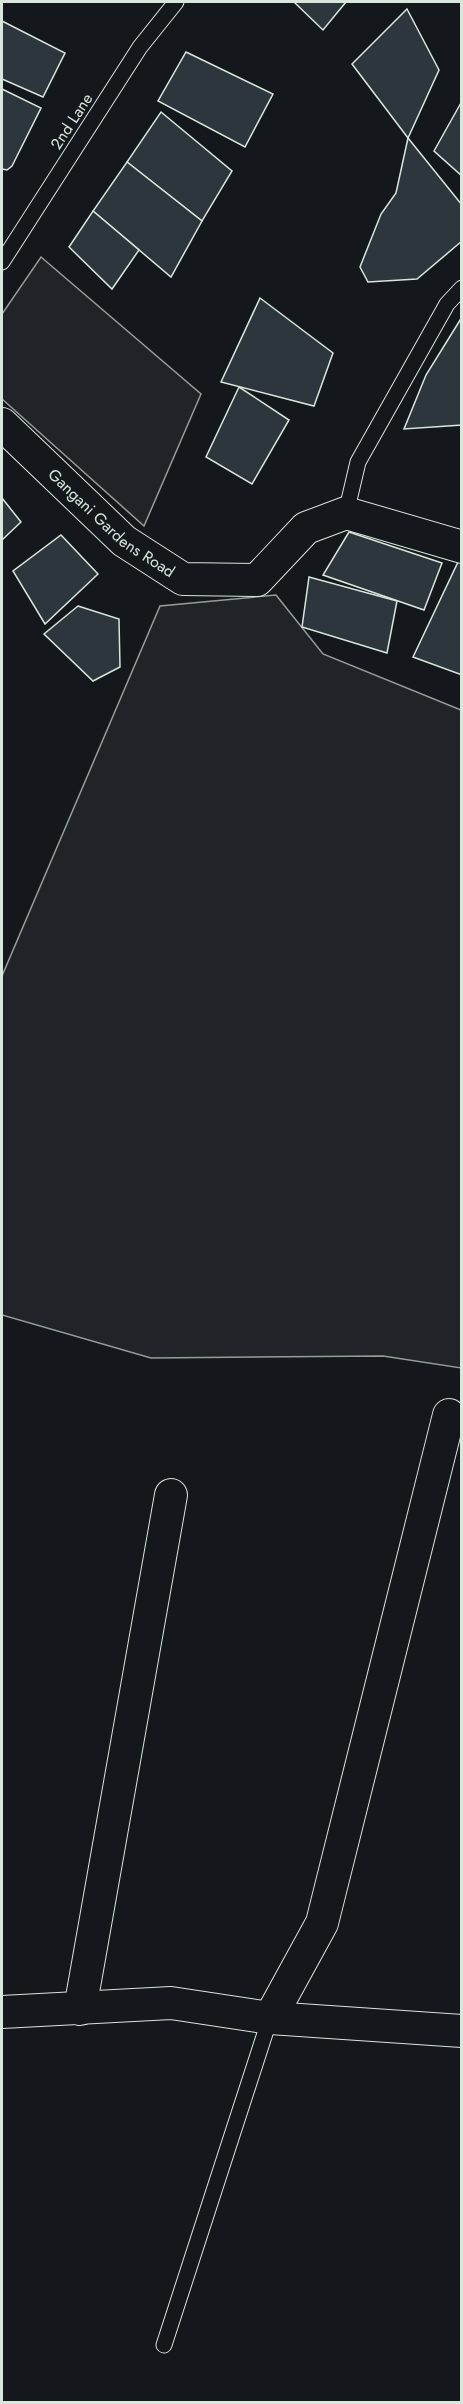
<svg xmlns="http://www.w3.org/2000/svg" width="463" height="2404" viewBox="0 0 463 2404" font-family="Jost,sans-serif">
	<rect width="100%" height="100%" fill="#14181c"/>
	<!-- green -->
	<g fill="#202428" stroke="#939e99" stroke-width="1.5">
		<polygon points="41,257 201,394 144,526 2,399 2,314"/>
		<polygon points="276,595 323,654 461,710 461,1368 383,1356 151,1358 2,1315 2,976 160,606"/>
	</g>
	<!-- building -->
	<g fill="#2c363c" stroke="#d8e6dc" stroke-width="1.5">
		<polygon points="294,2 346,2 323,30"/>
		<polygon points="407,9 439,70 408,138 352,64"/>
		<polygon points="2,21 65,53 43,97 2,79"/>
		<polygon points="186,52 273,94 245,147 158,101"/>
		<polygon points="2,89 41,108 12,166 7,170 2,169"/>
		<polygon points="462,101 462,176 434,151"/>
		<polygon points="161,112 232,171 202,221 127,162"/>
		<polygon points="408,138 462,205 462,241 417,279 368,282 360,267 381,214 396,193"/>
		<polygon points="127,162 202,221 171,277 93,211"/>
		<polygon points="93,211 139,250 112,289 69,247"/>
		<polygon points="260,298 333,353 314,406 221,382"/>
		<polygon points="462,317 462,425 404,429 426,375"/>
		<polygon points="239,387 289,420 252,484 206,457"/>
		<polygon points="2,498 21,522 2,540"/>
		<polygon points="349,532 442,563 424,610 323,575"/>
		<polygon points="61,535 98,574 45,624 13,571"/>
		<polygon points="459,560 462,561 462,675 413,657"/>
		<polygon points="309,577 397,601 387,653 302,627"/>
		<polygon points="78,606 119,619 120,667 93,681 44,634"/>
	</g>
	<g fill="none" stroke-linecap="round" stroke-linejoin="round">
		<defs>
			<g id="lane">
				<polyline points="2,262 140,47 176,2"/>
				<polyline points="346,513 358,462 447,304 462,288"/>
				<polyline points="164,2345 270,2018"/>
			</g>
			<g id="street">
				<path id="s1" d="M2,424L124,541L183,579L257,580L306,528L346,513L462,547"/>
				<polyline points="80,2009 171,1495"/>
				<polyline points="2,2012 171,2003 270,2018 462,2031"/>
				<polyline points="270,2018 322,1923 449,1415"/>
			</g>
		</defs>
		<!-- lane casing -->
		<use href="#lane" stroke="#d8e6dc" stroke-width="17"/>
		<!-- street casing -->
		<use href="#street" stroke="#d8e6dc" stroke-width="34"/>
		<!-- lane -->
		<use href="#lane" stroke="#14181c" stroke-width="15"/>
		<!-- street -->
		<use href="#street" stroke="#14181c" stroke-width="32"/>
	</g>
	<g text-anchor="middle" stroke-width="4.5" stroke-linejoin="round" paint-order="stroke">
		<!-- street labels -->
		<g font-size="16" fill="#d8e6dc" stroke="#14181c">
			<text transform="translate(71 121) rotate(-57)" y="6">2nd Lane</text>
			<text dy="6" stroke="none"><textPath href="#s1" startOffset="148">Gangani Gardens Road</textPath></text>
		</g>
	</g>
	<!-- border -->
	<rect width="463" height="2404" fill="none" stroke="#d8e6dc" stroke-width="6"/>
</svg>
